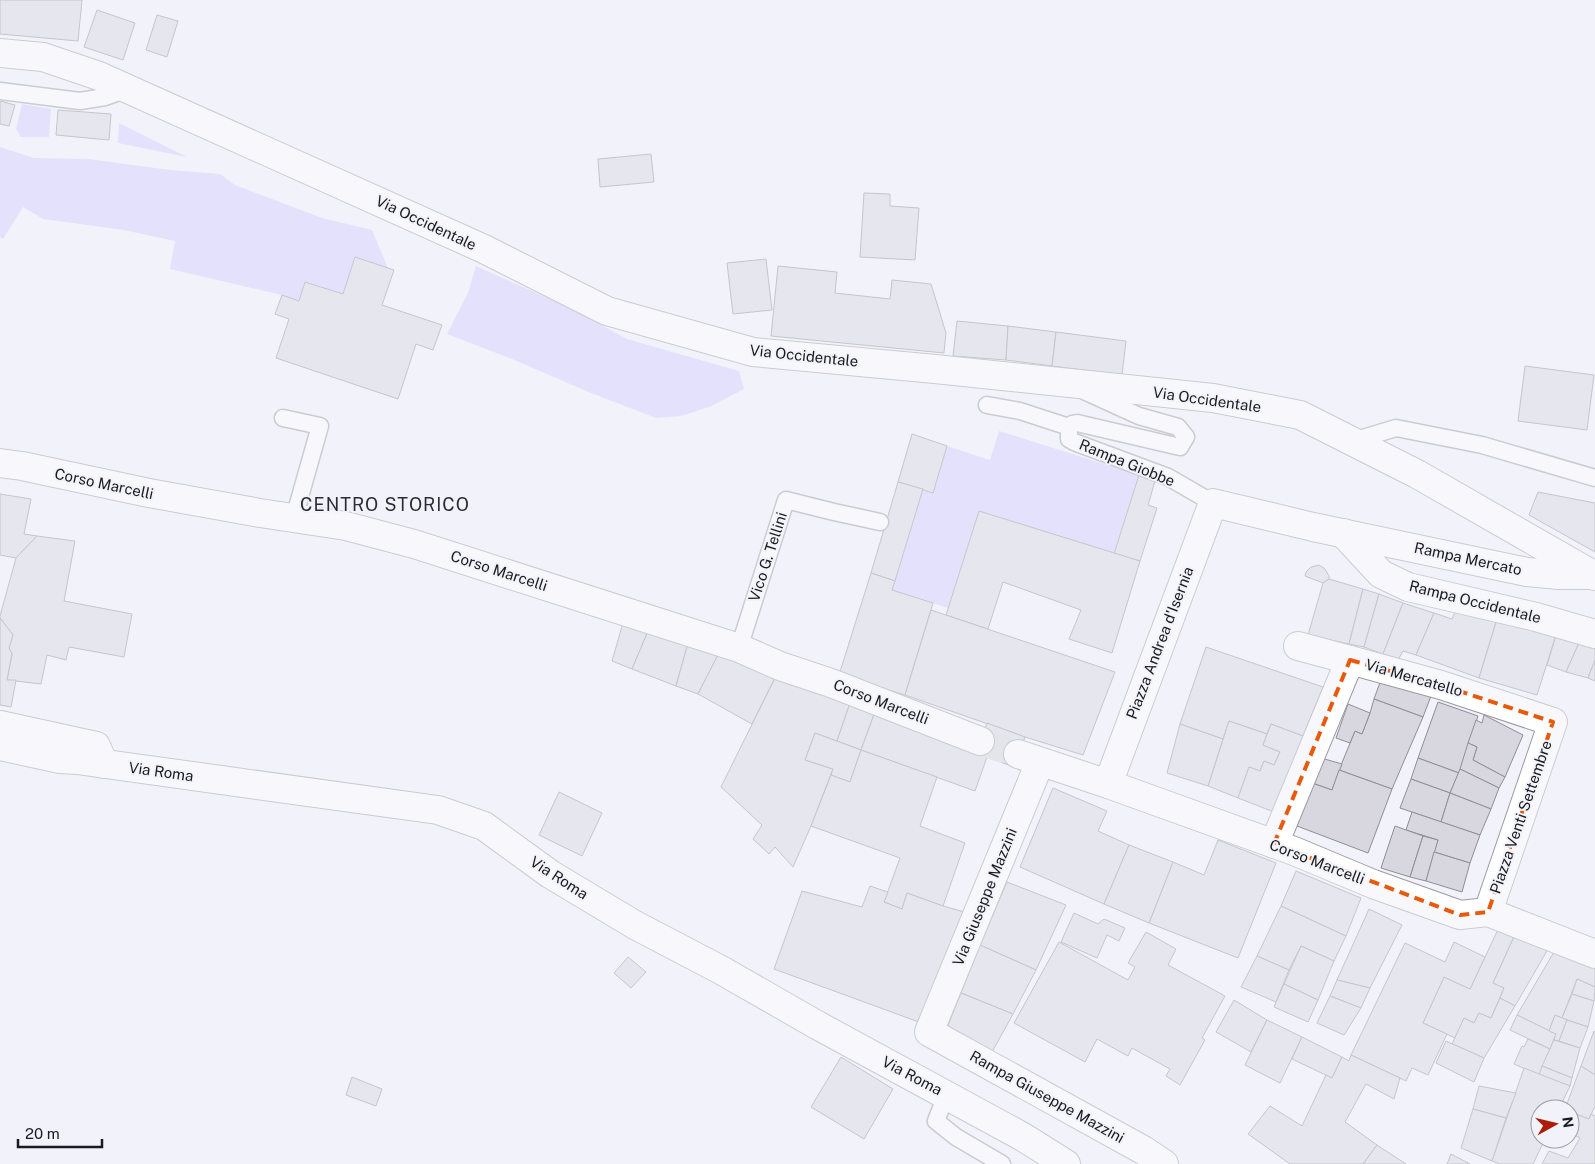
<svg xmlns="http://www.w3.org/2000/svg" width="1595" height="1164" viewBox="0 0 1595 1164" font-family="'Public Sans',sans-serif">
	<rect width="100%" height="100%" fill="#f2f2fa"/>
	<!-- green -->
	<g fill="#d1cdfd">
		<polygon points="22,104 51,109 49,137 21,137 16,129"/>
		<polygon points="119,123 187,157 118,143"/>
		<polygon points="0,147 34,158 88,159 170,170 220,174 235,185 322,218 372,230 388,268 355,257 343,294 305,282 299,301 282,295 170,269 175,241 124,230 43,219 23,207 3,239 0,237"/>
		<polygon points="476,266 572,309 627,339 739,371 744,389 709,407 681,416 656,418 591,393 512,359 447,334 468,293"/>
		<polygon points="999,431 1139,475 1114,554 979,511 948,608 892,590 923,489 933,492 947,446 990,460"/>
	</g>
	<!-- building -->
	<g fill="#d8d7df" stroke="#8f8e95">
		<polygon points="0,0 82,0 78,41 0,34"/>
		<polygon points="97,10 135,23 123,60 84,47"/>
		<polygon points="157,15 178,21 167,57 146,50"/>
		<polygon points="0,101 15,105 9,126 0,124"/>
		<polygon points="58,110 111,114 109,140 56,135"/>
		<polygon points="651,154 654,182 600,187 598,159"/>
		<polygon points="864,193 890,194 890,206 919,208 915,260 860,257"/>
		<polygon points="355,257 394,270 382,305 442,325 433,350 416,344 398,399 276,358 289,319 275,314 282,295 299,301 305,282 343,294"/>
		<polygon points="766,259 772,310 733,314 727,263"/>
		<polygon points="778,266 837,272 835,293 890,299 892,280 931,284 946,333 944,353 771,336"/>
		<polygon points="957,321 1008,326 1006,360 953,356"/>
		<polygon points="1008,326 1056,332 1052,366 1006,360"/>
		<polygon points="1056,332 1126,341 1122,375 1052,366"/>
		<polygon points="1525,366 1594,375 1587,430 1518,421"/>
		<polygon points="912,434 947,446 933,493 898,482"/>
		<polygon points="1139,475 1155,481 1148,505 1157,508 1140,561 1114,554"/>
		<polygon points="898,482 923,489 895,581 871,573"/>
		<polygon points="1538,492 1595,503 1595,552 1529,515"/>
		<polygon points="0,494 31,499 24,534 37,536 16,558 0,555"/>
		<polygon points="979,511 1140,561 1112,653 1069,639 1081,610 1003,582 988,629 946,615"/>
		<polygon points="37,536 75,541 64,601 132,614 124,657 69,647 66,660 47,655 41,684 7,680 12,654 9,648 13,635 0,618 0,616 16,558"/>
		<polygon points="1319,565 1325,569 1329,576 1329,579 1323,583 1305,576 1306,572 1311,567"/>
		<polygon points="871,573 895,581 892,590 933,603 905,695 839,675"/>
		<polygon points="1329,579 1363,589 1349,644 1308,635 1323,583"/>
		<polygon points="1363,589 1379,594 1364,647 1349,644"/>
		<polygon points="1379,594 1403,603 1383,654 1364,647"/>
		<polygon points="1403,603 1434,613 1416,655 1403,651 1398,660 1383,654"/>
		<polygon points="1458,605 1497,619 1479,678 1416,655 1434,613 1452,619"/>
		<polygon points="931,610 1115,672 1083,755 1025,737 905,695"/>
		<polygon points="625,616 651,624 632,669 612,661"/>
		<polygon points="0,618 13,635 9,648 12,654 7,680 16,680 11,707 0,705"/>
		<polygon points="1497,619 1557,632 1537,695 1479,678"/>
		<polygon points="651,624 690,636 676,686 632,669"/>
		<polygon points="1557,632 1582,636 1566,672 1547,665"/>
		<polygon points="690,636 722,647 698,694 676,686"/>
		<polygon points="1582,636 1595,640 1595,660 1588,678 1566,672"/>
		<polygon points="722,647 779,670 752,724 698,694"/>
		<polygon points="1206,647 1323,687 1303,736 1271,724 1267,734 1229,721 1223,739 1180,724"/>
		<polygon points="1595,660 1595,681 1588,678"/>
		<polygon points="779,670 851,700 837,741 815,733 805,760 833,769 811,826 793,867 775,847 769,854 753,839 762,825 721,787"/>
		<polygon points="1382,677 1431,696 1423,717 1374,699"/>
		<polygon points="1374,699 1423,717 1392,789 1339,770 1355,731 1362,734 1370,713"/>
		<polygon points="851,700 876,709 861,750 837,741"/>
		<polygon points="1438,702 1478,716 1459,773 1418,758"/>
		<polygon points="1348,704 1370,713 1362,734 1355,731 1350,743 1336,738"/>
		<polygon points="876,709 987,757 975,791 861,750"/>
		<polygon points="1484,715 1523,735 1505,777 1473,760 1477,747 1468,743 1476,720 1482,723"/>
		<polygon points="1229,721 1267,734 1263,745 1280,752 1274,765 1264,761 1260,771 1249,767 1238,798 1208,786"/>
		<polygon points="987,723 1025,737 1014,767 976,753"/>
		<polygon points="1180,724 1223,739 1208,786 1167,773"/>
		<polygon points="1271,724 1303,736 1274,812 1238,798 1249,767 1260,771 1264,761 1274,765 1280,752 1263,745"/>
		<polygon points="815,733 861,750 850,782 831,775 833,769 805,760"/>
		<polygon points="1468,743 1477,747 1473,760 1505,777 1499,788 1460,769"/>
		<polygon points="861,750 937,777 920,826 965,843 943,906 907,893 902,909 884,902 900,858 811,826 831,775 850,782"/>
		<polygon points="1321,758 1342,764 1332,790 1312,783"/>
		<polygon points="1418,758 1459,773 1450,793 1411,779"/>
		<polygon points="1460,769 1499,788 1491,809 1450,793"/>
		<polygon points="1339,770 1392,789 1368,853 1297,826 1312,783 1332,790"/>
		<polygon points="1411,779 1450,793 1441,822 1400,808"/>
		<polygon points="1053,788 1107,811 1098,831 1129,845 1104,904 1020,867"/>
		<polygon points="559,792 602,813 582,856 539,835"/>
		<polygon points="1450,793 1491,809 1480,835 1441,822"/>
		<polygon points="1412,812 1480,835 1470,863 1434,852 1438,840 1406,830"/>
		<polygon points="1395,826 1423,836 1410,877 1381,868"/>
		<polygon points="1423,836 1438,840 1426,881 1410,877"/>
		<polygon points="1218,840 1276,863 1238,958 1149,923 1173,862 1204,875"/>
		<polygon points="1129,845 1173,862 1149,923 1104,904"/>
		<polygon points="1434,852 1470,863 1462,892 1426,881"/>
		<polygon points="1296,871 1361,898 1346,936 1281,906"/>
		<polygon points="1007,882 1066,905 1036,970 980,945"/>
		<polygon points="870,886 888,892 884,902 902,909 907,893 943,906 972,914 927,1025 774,969 802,891 862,907"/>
		<polygon points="1281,906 1346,936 1334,961 1301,946 1289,970 1257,956"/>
		<polygon points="1369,909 1402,925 1370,988 1337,980"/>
		<polygon points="1074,913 1098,924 1104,919 1125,928 1119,941 1107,935 1097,958 1061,942"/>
		<polygon points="1502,921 1518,928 1493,983 1504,988 1491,1018 1479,1013 1474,1023 1464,1018 1455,1038 1423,1023 1444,977 1470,989"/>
		<polygon points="1518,928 1551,944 1515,1006 1500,998 1504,988 1493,983"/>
		<polygon points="1146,932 1176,949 1168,965 1225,996 1202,1038 1205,1040 1180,1085 1166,1076 1170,1069 1132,1048 1128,1056 1097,1039 1085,1062 1014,1023 1059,942 1128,980 1135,967 1128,963"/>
		<polygon points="1454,942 1485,957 1470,989 1444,977 1423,1023 1447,1034 1428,1075 1412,1068 1406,1081 1351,1055 1405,943 1445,962"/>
		<polygon points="980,945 1036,970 1013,1014 961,993"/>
		<polygon points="1558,945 1595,961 1595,987 1577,979 1562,1018 1555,1015 1549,1031 1517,1015"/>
		<polygon points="1301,946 1334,961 1318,1000 1284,984"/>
		<polygon points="1257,956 1289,970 1276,1002 1241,987"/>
		<polygon points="628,957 646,972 631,988 614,973"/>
		<polygon points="1577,979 1595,987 1594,1001 1572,994"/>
		<polygon points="1337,980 1370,988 1361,1008 1330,996"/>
		<polygon points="1284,984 1318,1000 1308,1022 1274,1007"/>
		<polygon points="961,993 1013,1014 992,1052 945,1033"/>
		<polygon points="1572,994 1594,1001 1588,1027 1562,1018"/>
		<polygon points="1330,996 1361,1008 1344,1035 1317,1023"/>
		<polygon points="1500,998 1515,1006 1484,1058 1452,1044 1464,1018 1474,1023 1479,1013 1491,1018"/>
		<polygon points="1234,1000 1267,1020 1251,1052 1216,1032"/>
		<polygon points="1517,1015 1556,1034 1550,1049 1510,1030"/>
		<polygon points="1555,1015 1567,1020 1559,1041 1554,1040 1556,1034 1549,1031"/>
		<polygon points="1267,1020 1302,1037 1280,1083 1245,1065"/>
		<polygon points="1567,1020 1588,1027 1580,1048 1559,1041"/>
		<polygon points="1594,1031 1595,1032 1595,1075 1581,1066"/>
		<polygon points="1302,1037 1342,1057 1332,1078 1292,1059"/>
		<polygon points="1528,1039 1550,1049 1539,1075 1514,1064 1522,1046 1524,1047"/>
		<polygon points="1554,1040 1580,1048 1572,1078 1542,1066"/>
		<polygon points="1446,1041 1484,1058 1474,1082 1436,1063"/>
		<polygon points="1351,1055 1400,1078 1394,1099 1366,1084 1345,1122 1377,1145 1363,1164 1290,1164 1248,1134 1270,1106 1302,1126 1326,1075 1332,1078 1342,1057 1349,1061"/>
		<polygon points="841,1057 893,1089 864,1139 811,1107"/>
		<polygon points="1542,1066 1572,1078 1570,1086 1539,1075"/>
		<polygon points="1581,1066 1595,1075 1595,1106 1589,1119 1570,1112 1570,1109 1565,1109"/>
		<polygon points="1524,1068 1570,1086 1559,1109 1540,1109 1540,1139 1545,1139 1533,1164 1500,1164 1492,1161"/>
		<polygon points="352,1077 382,1089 376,1106 346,1095"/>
		<polygon points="1479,1086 1516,1093 1506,1118 1473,1109"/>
		<polygon points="1473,1109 1506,1118 1492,1161 1461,1148"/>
		<polygon points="1570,1112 1589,1119 1591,1114 1595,1116 1595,1164 1542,1164 1549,1151 1568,1158 1580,1138 1570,1133"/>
		<polygon points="1377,1145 1406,1164 1363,1164"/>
		<polygon points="1451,1154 1470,1164 1447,1164"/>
	</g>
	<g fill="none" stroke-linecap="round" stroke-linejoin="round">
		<!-- street-tunnel -->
		<polyline stroke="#d2d2d9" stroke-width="28" stroke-dasharray="28 14" stroke-linecap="butt" points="980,741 1018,754"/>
		<defs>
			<g id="lane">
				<polyline points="0,91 80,101 105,97 128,89"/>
				<polyline points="1084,391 1139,416 1178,427 1186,437 1180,447 1077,423 1072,424 1069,427 1069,439 1074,442 1168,477 1213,503"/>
				<polyline points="987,405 1020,411 1069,427"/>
				<polyline points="283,418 320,426 294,518"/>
				<polyline points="1353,441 1396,428 1482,445 1595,478"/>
				<polyline points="739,648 786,500 834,512 880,522"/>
				<polyline points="946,1095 936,1121 956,1137 1002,1164"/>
			</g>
			<g id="street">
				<polyline points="0,463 22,466 149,493 260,513 346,526 414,544 739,648 780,666 831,683 980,741"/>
				<polyline points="1343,533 1381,574 1408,587 1536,617 1595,634"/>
				<polyline points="1298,646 1350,660"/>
				<polyline points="0,725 96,746 104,764"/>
				<polyline points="1018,754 1108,784 1294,851 1373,884 1460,915 1488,912 1595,954"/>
				<polyline points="1040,762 929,1032 1143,1150 1164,1164"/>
				<polyline points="1108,784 1213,503 1313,527 1527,572 1559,575 1593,575"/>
				<polyline points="1274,844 1350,660 1441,685 1553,722 1488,912"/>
			</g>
			<g id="secondary">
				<polyline points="0,53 43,57 99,76 484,249 607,311 753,352 935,369 1213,398 1300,415 1417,474 1595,576"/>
				<polyline points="0,746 60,759 77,760 438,810 484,826 550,874 635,925 721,970 817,1025 1023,1137 1066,1164"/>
			</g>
		</defs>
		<!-- lane casing -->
		<use href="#lane" stroke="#9c9ba3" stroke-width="19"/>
		<!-- street casing -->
		<use href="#street" stroke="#9c9ba3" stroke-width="30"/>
		<!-- secondary casing -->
		<use href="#secondary" stroke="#9c9ba3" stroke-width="30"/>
		<!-- lane -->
		<use href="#lane" stroke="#fff" stroke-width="16"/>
		<!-- street -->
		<use href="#street" stroke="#fff" stroke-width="28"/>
		<!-- secondary -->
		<use href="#secondary" stroke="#fff" stroke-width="28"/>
	</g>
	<!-- marked area -->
	<path d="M0 0H1595V1164H0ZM1350,660L1441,685L1553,722L1488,912L1460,915L1274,844Z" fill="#f2f2fa" fill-opacity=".55" fill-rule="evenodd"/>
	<path fill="none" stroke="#e8590c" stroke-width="4" stroke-dasharray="10 6" stroke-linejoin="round" d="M1350,660L1441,685L1553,722L1488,912L1460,915L1274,844Z"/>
	<g text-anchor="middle" stroke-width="4" stroke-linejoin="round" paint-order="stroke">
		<!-- street labels -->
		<g font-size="15" fill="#1b1b1e" stroke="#f2f2fa">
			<text transform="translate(426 223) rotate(25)" y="5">Via Occidentale</text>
			<text transform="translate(804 356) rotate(6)" y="5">Via Occidentale</text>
			<text transform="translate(1207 400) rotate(8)" y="5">Via Occidentale</text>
			<text transform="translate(1127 463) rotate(22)" y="5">Rampa Giobbe</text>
			<text transform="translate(104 484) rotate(12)" y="5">Corso Marcelli</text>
			<text transform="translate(768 557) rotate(-72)" y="5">Vico G. Tellini</text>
			<text transform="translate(1468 559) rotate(12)" y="5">Rampa Mercato</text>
			<text transform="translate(499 571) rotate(18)" y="5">Corso Marcelli</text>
			<text transform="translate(1475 602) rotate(14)" y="5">Rampa Occidentale</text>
			<text transform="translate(1160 643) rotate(-69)" y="5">Piazza Andrea d'Isernia</text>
			<text transform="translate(1414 678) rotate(16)" y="5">Via Mercatello</text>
			<text transform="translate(881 702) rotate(21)" y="5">Corso Marcelli</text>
			<text transform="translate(161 772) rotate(8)" y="5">Via Roma</text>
			<text transform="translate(1521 817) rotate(-71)" y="5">Piazza Venti Settembre</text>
			<text transform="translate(1317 862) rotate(21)" y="5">Corso Marcelli</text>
			<text transform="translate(559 878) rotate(33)" y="5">Via Roma</text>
			<text transform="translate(985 897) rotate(-68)" y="5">Via Giuseppe Mazzini</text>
			<text transform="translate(912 1076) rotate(28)" y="5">Via Roma</text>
			<text transform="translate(1047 1097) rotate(29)" y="5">Rampa Giuseppe Mazzini</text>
		</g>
		<!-- quarter labels -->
		<g font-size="18" letter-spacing="1" fill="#2b2b31" stroke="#f2f2fa">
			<text x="385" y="511">CENTRO STORICO</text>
		</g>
	</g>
	<!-- north arrow -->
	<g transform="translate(1555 1124) rotate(82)"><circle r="24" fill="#f2f2fa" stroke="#9c9ca2"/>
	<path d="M0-4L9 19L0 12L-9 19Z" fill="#ac1d09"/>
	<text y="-8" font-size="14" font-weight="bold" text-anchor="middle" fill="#1b1b1e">N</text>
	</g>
	<!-- scale -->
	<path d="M18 1139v8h84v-8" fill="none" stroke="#1b1b1e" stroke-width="2.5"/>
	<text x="25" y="1139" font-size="15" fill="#1b1b1e" stroke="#f2f2fa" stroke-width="4" paint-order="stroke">20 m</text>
</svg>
